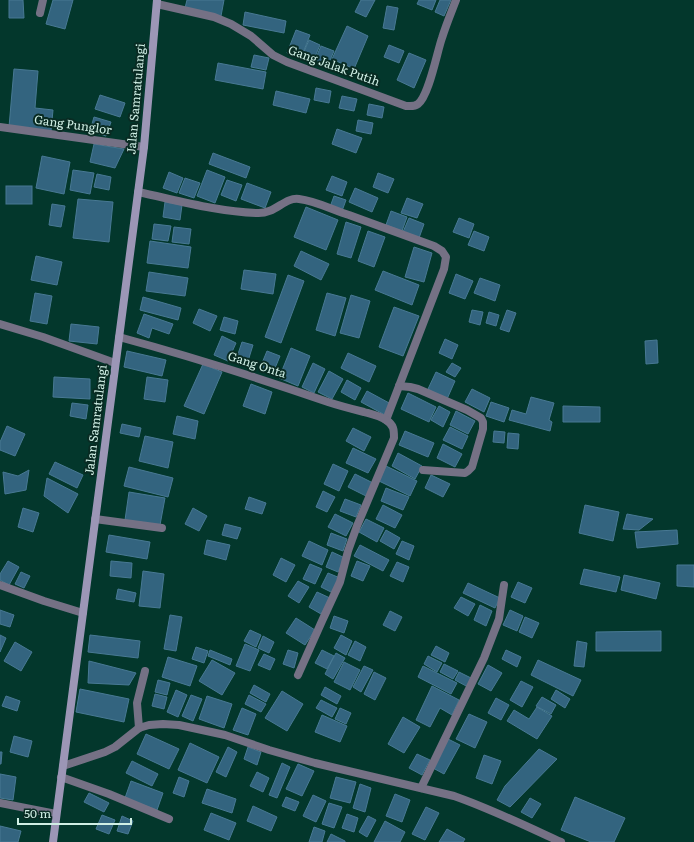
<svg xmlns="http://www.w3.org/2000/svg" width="694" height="842" viewBox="0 0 694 842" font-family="Literata,serif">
	<rect width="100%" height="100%" fill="#03372c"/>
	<!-- building -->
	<g fill="#33647f" stroke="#487994">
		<polygon points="9,0 23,0 24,18 9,18"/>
		<polygon points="53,0 73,0 65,29 46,24"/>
		<polygon points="187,0 224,0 221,16 185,8"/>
		<polygon points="361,0 375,0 366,17 355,12"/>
		<polygon points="419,0 436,0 432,10 417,4"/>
		<polygon points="440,0 451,0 444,16 435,12"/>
		<polygon points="387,6 398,8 394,30 383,28"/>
		<polygon points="245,12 286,21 284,33 243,25"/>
		<polygon points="347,26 368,36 354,69 332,59"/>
		<polygon points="296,30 310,35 301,58 287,53"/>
		<polygon points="309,40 320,45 314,59 303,54"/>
		<polygon points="389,45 404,51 399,63 384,57"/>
		<polygon points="321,46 334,51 328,65 315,60"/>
		<polygon points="409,53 426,60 414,88 397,80"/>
		<polygon points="254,55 269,58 266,70 251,67"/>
		<polygon points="218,63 266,72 263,89 215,80"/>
		<polygon points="14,69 38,71 35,108 53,110 51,131 9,127"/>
		<polygon points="316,88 331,91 329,103 314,100"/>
		<polygon points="276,91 310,99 306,113 273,105"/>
		<polygon points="100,95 125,103 120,117 95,109"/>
		<polygon points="342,96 357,99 354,111 339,108"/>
		<polygon points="369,104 384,107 382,118 367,115"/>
		<polygon points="94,117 111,122 106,136 90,131"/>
		<polygon points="358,120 373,123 371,134 356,131"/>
		<polygon points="337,129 362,138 356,153 332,144"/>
		<polygon points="94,144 124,149 115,168 90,162"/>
		<polygon points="213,153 250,167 246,178 209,164"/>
		<polygon points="42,156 70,162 64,194 36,188"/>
		<polygon points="73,170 94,173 90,194 70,190"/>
		<polygon points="207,170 225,177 215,203 197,196"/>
		<polygon points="169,172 183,178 177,193 163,188"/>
		<polygon points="378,173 394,179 388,193 373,187"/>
		<polygon points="97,174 111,177 109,190 94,187"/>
		<polygon points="332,176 347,182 342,196 326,190"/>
		<polygon points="185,178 200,183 194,198 179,193"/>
		<polygon points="227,180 242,185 236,201 221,195"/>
		<polygon points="247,183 271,192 265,208 241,199"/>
		<rect x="6" y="186" width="26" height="18"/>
		<polygon points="355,188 378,198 372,212 349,202"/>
		<polygon points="334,196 346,200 342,211 330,207"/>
		<polygon points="407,198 423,204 417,218 401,213"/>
		<polygon points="78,199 113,202 109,242 73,238"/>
		<polygon points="165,202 182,205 180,220 163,217"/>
		<polygon points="52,204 65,206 61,227 49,225"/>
		<polygon points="306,207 338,220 326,250 294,237"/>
		<polygon points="391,211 407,217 402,231 386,225"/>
		<polygon points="409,218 424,224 419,238 403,232"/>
		<polygon points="459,218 474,224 469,238 453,232"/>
		<polygon points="346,222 361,227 351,258 337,254"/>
		<polygon points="154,224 171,226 168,241 152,239"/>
		<polygon points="174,227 191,229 189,244 172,242"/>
		<polygon points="368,231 385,237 374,267 358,261"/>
		<polygon points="474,231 489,237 484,251 468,245"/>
		<polygon points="150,241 191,247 188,268 147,263"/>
		<polygon points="414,247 432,253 424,282 405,277"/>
		<polygon points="301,251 329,264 321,280 294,266"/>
		<polygon points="36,256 62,262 57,285 31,280"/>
		<polygon points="244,270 276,274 273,294 241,289"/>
		<polygon points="383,271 419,285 412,305 375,290"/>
		<polygon points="149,272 188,278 185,296 146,291"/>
		<polygon points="456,274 473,281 465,299 449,293"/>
		<polygon points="288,275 304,281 281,343 265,337"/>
		<polygon points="480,278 500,285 495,301 474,293"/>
		<polygon points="35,293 52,296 47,324 30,321"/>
		<polygon points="327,293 346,298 335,336 316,330"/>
		<polygon points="351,295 370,301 359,338 340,333"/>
		<polygon points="143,297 181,308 178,320 140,310"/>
		<polygon points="394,307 419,316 403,356 379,347"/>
		<polygon points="199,309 217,316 210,331 193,323"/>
		<polygon points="472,310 483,312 480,325 469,322"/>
		<polygon points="507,310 516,313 509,332 500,329"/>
		<polygon points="489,312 499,315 496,326 486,323"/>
		<polygon points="144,314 173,324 169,334 152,328 149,338 137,333"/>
		<polygon points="224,317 238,321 235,334 220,330"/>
		<polygon points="71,324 99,327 97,344 69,341"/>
		<polygon points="222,336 236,343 228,361 214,355"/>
		<polygon points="445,339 458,345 452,359 439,353"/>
		<polygon points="657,340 658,363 646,364 645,341"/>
		<polygon points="242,342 253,345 248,361 237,357"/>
		<polygon points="291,348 310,356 298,386 279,378"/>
		<polygon points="127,351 166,360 162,376 124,367"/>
		<polygon points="267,351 280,356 273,373 260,368"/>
		<polygon points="348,353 376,366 369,382 341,368"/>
		<polygon points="313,363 325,369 314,393 302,387"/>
		<polygon points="452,363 461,368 455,377 446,372"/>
		<polygon points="203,364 222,372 204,414 184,406"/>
		<polygon points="329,371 343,379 332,399 318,392"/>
		<polygon points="436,372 455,381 447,399 428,389"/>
		<polygon points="54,377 90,379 90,399 53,397"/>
		<polygon points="147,377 168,380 165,402 144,399"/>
		<polygon points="347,380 361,388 355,400 341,392"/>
		<polygon points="251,384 272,392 265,414 243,406"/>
		<polygon points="472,389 490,398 484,412 465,402"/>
		<polygon points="367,391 391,404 385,415 361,402"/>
		<polygon points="408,393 436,407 429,422 401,409"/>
		<polygon points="531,397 554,403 549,420 552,422 550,431 509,420 512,410 526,414"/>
		<polygon points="491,402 509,408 504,422 486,416"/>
		<polygon points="72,403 88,405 86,419 70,416"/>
		<polygon points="439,406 450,412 443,427 431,420"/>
		<polygon points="563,406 600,407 600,422 563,422"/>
		<polygon points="456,411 475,421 468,434 450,425"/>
		<polygon points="177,416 198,421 195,439 173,434"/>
		<polygon points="122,424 141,428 139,437 120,433"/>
		<polygon points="7,426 25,434 15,456 0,450 0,442"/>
		<polygon points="450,427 468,436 462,449 443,440"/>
		<polygon points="353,428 371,437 364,451 346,441"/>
		<polygon points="405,431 434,443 428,457 399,445"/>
		<polygon points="494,431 505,432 504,443 493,442"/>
		<polygon points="508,433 519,434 518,449 507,448"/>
		<polygon points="145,436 173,442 168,468 139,461"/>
		<polygon points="443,444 462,454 455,467 437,458"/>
		<polygon points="353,448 376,459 368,473 346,463"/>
		<polygon points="398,453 422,466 415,479 392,466"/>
		<polygon points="55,462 83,475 77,488 49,474"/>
		<polygon points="333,464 348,471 339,491 324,484"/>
		<polygon points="386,466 417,481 410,496 379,481"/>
		<polygon points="129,467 173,478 168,497 124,486"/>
		<polygon points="29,470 26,490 5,494 3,472 18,476"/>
		<polygon points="355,474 373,483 366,496 348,487"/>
		<polygon points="431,475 450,484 443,497 425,488"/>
		<polygon points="47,478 78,494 68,513 44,496"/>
		<polygon points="386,488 409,497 403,510 381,501"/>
		<polygon points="323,491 335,497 327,512 316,507"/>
		<polygon points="129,492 165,498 160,525 125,520"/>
		<polygon points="249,497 266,503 262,514 245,509"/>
		<polygon points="345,499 361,505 356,517 340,511"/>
		<polygon points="383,505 402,515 395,528 376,519"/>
		<polygon points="585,505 619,512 613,541 579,533"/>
		<polygon points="23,508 39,513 33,532 18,527"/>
		<polygon points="193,508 207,516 199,531 185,524"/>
		<polygon points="335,514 353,523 346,536 328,527"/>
		<polygon points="627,514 653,519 639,530 623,529"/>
		<polygon points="366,519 384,528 377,542 359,532"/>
		<polygon points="225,524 241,528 237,539 222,535"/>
		<polygon points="386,530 400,538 394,549 380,541"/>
		<polygon points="677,530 678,544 637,548 635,532"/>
		<polygon points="331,533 347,539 343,551 327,545"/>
		<polygon points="109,535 150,542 147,559 106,552"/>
		<polygon points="207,540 230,545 226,560 204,554"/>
		<polygon points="309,541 328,550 322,565 302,556"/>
		<polygon points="402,541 414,546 409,560 396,554"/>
		<polygon points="360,545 389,560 383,571 354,556"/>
		<polygon points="332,552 345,558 338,572 326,567"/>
		<polygon points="281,558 295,565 286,582 273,575"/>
		<polygon points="8,561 19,567 9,585 0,580 0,574"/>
		<polygon points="111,561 132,563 131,578 110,576"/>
		<polygon points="357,561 370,566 363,581 351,576"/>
		<polygon points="397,562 409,567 403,582 390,576"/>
		<polygon points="310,564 322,569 315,584 303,579"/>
		<polygon points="677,565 694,565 694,587 677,586"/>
		<polygon points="584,569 620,577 616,592 580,584"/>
		<polygon points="143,571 164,574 160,608 139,606"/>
		<polygon points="21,572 30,576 24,588 15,584"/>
		<polygon points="328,573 340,578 333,593 321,587"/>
		<polygon points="624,575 660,583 656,599 621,590"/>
		<polygon points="298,581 309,587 299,603 288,596"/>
		<polygon points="518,582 532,588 525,603 511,597"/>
		<polygon points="468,583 500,598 495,608 463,593"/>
		<polygon points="118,589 136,593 134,602 116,599"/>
		<polygon points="317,592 330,598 321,614 309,607"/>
		<polygon points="461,597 475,604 468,616 454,608"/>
		<polygon points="480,605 492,611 486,626 474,620"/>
		<polygon points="0,610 14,615 10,627 0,624"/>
		<polygon points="510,610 523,616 517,631 503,625"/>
		<polygon points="390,611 402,617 395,631 383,625"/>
		<polygon points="170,615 182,617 176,651 164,649"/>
		<polygon points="334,616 348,621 344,633 330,628"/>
		<polygon points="525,617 539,623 532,638 519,632"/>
		<polygon points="296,618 315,630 305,645 286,633"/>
		<polygon points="250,630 261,635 256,647 244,641"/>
		<polygon points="661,631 661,651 596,651 596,632"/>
		<polygon points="0,635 6,638 0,652"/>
		<polygon points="90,635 140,641 138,658 88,652"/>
		<polygon points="341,635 352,641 346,655 334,648"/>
		<polygon points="263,636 274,642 269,653 258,648"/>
		<polygon points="355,641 366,647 360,661 348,655"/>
		<polygon points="577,641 587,643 584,667 574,666"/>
		<polygon points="15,642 32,652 21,671 4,661"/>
		<polygon points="245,644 259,650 250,671 236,666"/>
		<polygon points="436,646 449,653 445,662 431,655"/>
		<polygon points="196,647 208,651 204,663 192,659"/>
		<polygon points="210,650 232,659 230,665 208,656"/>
		<polygon points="288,650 298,653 294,668 283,664"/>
		<polygon points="322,650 334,656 327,669 315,663"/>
		<polygon points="506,650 521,657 517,667 502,659"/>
		<polygon points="336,653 345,658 333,679 325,674"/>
		<polygon points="264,654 275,659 270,670 258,665"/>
		<polygon points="428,656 442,663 437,672 424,664"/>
		<polygon points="168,657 197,666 190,686 162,677"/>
		<polygon points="212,660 235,673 222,695 199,681"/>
		<polygon points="538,660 581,680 573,696 531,675"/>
		<polygon points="89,661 136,673 129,685 88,683"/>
		<polygon points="344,662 360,670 350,690 334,682"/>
		<polygon points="444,664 458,671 453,679 440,672"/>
		<polygon points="488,665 502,673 491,691 478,684"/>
		<polygon points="364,666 373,670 361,692 353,687"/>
		<polygon points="423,666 457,683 451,694 418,677"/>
		<polygon points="374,672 386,678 375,700 364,694"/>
		<polygon points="459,672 473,679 468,687 455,680"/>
		<polygon points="158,680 170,683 167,695 155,692"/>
		<polygon points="521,681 533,687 522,707 510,700"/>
		<polygon points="254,685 270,694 266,702 250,693"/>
		<polygon points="432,686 459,700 452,715 440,708 430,727 416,720"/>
		<polygon points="325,687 341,696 337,704 321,695"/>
		<polygon points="80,689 129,699 124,722 76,712"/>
		<polygon points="176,690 187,695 178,717 167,712"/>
		<polygon points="556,690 570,699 565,708 551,699"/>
		<polygon points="282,691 303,704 287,731 265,718"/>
		<polygon points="155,694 167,697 164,709 152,706"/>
		<polygon points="191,695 202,699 193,721 182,716"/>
		<polygon points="249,695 266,704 261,712 245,704"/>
		<polygon points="6,696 20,701 17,711 2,706"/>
		<polygon points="207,696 232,704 224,728 199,719"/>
		<polygon points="542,697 556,705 551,714 536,706"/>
		<polygon points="496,698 509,705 501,720 488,713"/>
		<polygon points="321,700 337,708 332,717 316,708"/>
		<polygon points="537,707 552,716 537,739 507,721 514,710 529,719"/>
		<polygon points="242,708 256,714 248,735 233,730"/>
		<polygon points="340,708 351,713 346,724 335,719"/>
		<polygon points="469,714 487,722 475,748 456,739"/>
		<polygon points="322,715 347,726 340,742 315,732"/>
		<polygon points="403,717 420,727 404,753 388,744"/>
		<polygon points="146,734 179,749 169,769 137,754"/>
		<polygon points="14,736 32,741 28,757 10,752"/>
		<polygon points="448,739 460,745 444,774 433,768"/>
		<polygon points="190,743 219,757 207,783 178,770"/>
		<polygon points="228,747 237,752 226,777 216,772"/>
		<polygon points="248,747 261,752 257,765 244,759"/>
		<polygon points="539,749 557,759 510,807 497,800 505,786"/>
		<polygon points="0,752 2,752 1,764 0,764"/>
		<polygon points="417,754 430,760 422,775 409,768"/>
		<polygon points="484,755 501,761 492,784 476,778"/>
		<polygon points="132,761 158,774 152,786 126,773"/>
		<polygon points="282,763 290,767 277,798 269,795"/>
		<polygon points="298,764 314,771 302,796 286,789"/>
		<polygon points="257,772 269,778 263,792 250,786"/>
		<polygon points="0,774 16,777 13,800 0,798"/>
		<polygon points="179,777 189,781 184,797 173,793"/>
		<polygon points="336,777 356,782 350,803 330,798"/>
		<polygon points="131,781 163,793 157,810 125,798"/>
		<polygon points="360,784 371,788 365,812 353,808"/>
		<polygon points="207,789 236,799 232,813 202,803"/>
		<polygon points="89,793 109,803 104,812 84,802"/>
		<polygon points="395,794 410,800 402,822 386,816"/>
		<polygon points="313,795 326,801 316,822 303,816"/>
		<polygon points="286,797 299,802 295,811 282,806"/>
		<polygon points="575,797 625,818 614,842 591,842 561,830"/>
		<polygon points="530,798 541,804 532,818 521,812"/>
		<polygon points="329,803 342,807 334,828 322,824"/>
		<polygon points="253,806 277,817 271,831 247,821"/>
		<polygon points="426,807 439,813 425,840 412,834"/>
		<polygon points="211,813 236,823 229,840 204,830"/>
		<polygon points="347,814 358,818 354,832 342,828"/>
		<polygon points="102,815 115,820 109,834 96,829"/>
		<polygon points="122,816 133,821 128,834 117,831"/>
		<polygon points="368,816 376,820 367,837 359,832"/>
		<polygon points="385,821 405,832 400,842 374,842"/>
		<polygon points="0,826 21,831 18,842 0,842"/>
		<polygon points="314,827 325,831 322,842 309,842"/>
		<polygon points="447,829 465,839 463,842 439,842"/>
		<polygon points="331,834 345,841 345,842 327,842"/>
	</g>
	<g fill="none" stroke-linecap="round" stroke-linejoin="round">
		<!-- minor -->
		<g stroke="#757185" stroke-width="8">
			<path d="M157,4L214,17L231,24L251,36L273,55L287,62L406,106C410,106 414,107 418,104C429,96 437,52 442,38C446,25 451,13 456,0"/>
			<polyline points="40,13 43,0"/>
			<polyline points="0,127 144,147"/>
			<path d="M138,192C176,200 218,212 257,213C276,214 284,197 299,199C316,201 333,210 349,215C377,225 406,236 434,246L442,251L446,257L444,269L386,420"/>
			<polyline points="0,324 43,337 115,363"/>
			<path d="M119,337C189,356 259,378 328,402C340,406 352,409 364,412C371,414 380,416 386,420C394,425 394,430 394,438L357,526L348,551L340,582L322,621L298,675"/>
			<polyline points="399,386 410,387 418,389 467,410 481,418 483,422 483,429 472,467 468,471 465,473 423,470"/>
			<polyline points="95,519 162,528"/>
			<polyline points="0,585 44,601 83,613"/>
			<polyline points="139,728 137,703 145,671"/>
			<polyline points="61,777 109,794 169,819"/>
			<polyline points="421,788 484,658 499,619 504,585"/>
			<polyline points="0,803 56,814"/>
		</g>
		<!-- tertiary -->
		<path stroke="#757185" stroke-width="8" d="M63,766L105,752L115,747L139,728L149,725L163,724L179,725L225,735L269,750L315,763L454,796C491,809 526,826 561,842"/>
		<!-- secondary -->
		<polyline stroke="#9c96b6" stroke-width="8" points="53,842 144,147 157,0"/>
	</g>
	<g text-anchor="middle" stroke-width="4" stroke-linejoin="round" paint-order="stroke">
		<!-- street labels -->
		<g font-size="12" fill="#d0efe5" stroke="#092b23">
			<text transform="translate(334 66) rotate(20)" y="4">Gang Jalak Putih</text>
			<text transform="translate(136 99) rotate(-85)" y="4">Jalan Samratulangi</text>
			<text transform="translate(73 125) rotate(8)" y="4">Gang Punglor</text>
			<text transform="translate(257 365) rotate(18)" y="4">Gang Onta</text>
			<text transform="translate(96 420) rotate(-83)" y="4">Jalan Samratulangi</text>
		</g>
	</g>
	<!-- scale -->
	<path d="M18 818v6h113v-6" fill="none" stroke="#d0efe5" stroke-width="2"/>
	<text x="24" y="818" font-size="12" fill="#d0efe5" stroke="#092b23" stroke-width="3" paint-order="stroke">50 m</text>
</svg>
